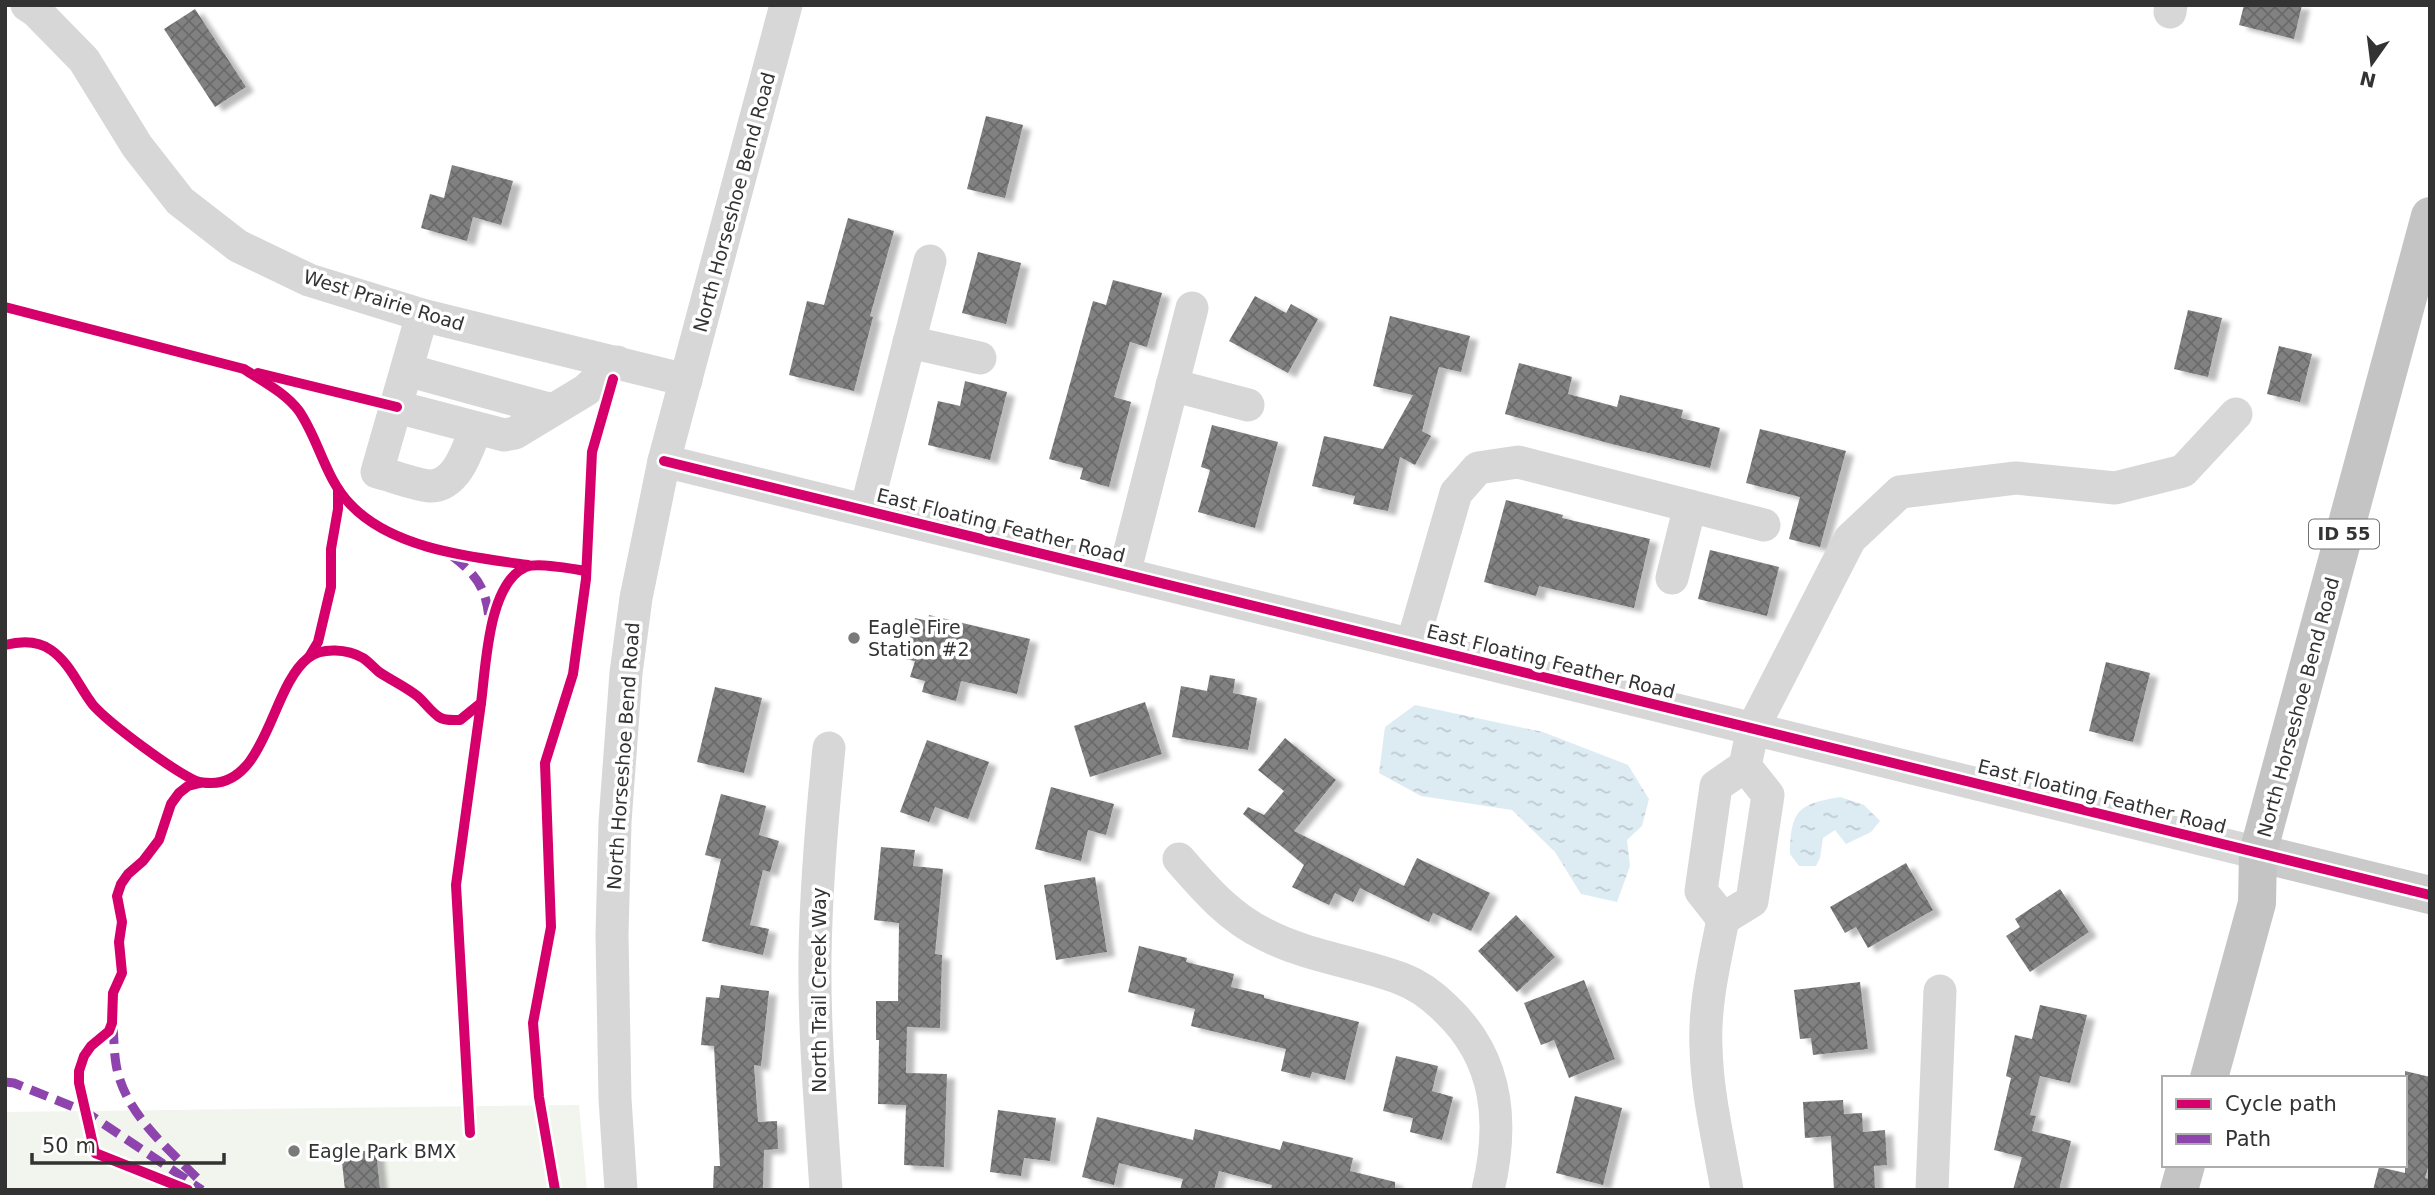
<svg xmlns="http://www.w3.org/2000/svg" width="2435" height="1195" viewBox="0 0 2435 1195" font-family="'DejaVu Sans',sans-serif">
	<defs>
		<pattern id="water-ripples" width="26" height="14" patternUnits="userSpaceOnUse" patternTransform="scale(1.75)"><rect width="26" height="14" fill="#ddebf3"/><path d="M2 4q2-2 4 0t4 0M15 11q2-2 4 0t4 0" fill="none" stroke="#becad1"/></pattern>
		<pattern id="building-cross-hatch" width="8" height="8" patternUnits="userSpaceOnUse" patternTransform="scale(1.75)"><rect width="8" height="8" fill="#818181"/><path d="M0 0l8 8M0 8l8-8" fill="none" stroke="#6a6a6a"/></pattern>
		<filter id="shadow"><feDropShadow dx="8" dy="4.5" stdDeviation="2" flood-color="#0004"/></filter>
	</defs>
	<rect width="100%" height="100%" fill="#fff"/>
	<!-- garden -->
	<polygon fill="#f1f5ed" points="579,1105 587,1190 5,1190 5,1112"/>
	<!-- water -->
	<g fill="url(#water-ripples)">
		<polygon points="1415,705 1543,732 1628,765 1649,799 1642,826 1627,840 1630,866 1617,902 1581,894 1555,852 1512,810 1421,796 1379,773 1385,727"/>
		<path d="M1840,797L1864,805L1880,821L1871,832L1846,844L1835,830L1823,838L1820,858L1816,866H1799L1790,854C1791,811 1797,804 1840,797Z"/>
	</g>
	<!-- building -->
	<g fill="url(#building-cross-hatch)" filter="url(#shadow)">
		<polygon points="2244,5 2302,5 2294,39 2239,25"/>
		<polygon points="195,9 246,87 215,107 164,29"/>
		<polygon points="986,116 1023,125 1005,198 967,189"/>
		<polygon points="452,165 513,181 501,225 473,217 467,241 421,228 430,194 444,198"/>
		<polygon points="848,218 894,231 870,316 873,317 854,391 789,375 807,301 824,305"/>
		<polygon points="978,252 1021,263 1006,324 962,313"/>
		<polygon points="1113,280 1162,293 1147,347 1130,342 1114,397 1131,402 1109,487 1080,479 1083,468 1049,459 1093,301 1106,305"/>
		<polygon points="1255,296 1286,313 1291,304 1318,319 1288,373 1229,341"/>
		<polygon points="2188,310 2222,318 2208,377 2174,369"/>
		<polygon points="1390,316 1470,336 1461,372 1439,367 1422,431 1431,436 1415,465 1400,457 1388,511 1353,504 1355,496 1312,486 1324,436 1383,449 1413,395 1373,386"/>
		<polygon points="2279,346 2312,354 2300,402 2267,394"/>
		<polygon points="1519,363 1572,377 1568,394 1617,407 1620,395 1683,410 1681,418 1720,428 1710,468 1608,443 1505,414"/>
		<polygon points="965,381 1007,392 990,460 928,445 938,401 960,406"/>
		<polygon points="1212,425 1278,442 1255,528 1198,512 1210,470 1201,467"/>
		<polygon points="1760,429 1846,451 1820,547 1789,539 1800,497 1746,483"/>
		<polygon points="1506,500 1563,515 1562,518 1650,539 1634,608 1539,586 1536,596 1484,582"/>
		<polygon points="1710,550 1779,567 1767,616 1698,599"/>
		<polygon points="929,615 1030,639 1017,694 961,681 956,701 922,692 925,681 910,677 915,661 905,659 915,618 928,621"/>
		<polygon points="2106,662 2150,673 2133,742 2089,731"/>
		<polygon points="1210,675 1235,679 1233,693 1257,698 1248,750 1172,737 1181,686 1207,691"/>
		<polygon points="715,687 762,698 744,773 697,762"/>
		<polygon points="1145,702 1162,754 1090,777 1074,726"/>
		<polygon points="1285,738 1336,780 1294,831 1404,886 1417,858 1490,893 1471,931 1433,913 1429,922 1360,888 1353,902 1335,893 1329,905 1292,887 1304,865 1243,814 1248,807 1264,815 1284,791 1258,770"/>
		<polygon points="927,740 989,762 968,819 935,807 929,822 900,812"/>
		<polygon points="1051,787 1114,804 1106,835 1088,830 1081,861 1035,849"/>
		<polygon points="721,794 766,806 759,835 779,841 770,872 763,870 750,925 769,929 763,955 702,941 721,859 705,855"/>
		<polygon points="881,847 915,850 913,866 943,869 935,954 942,955 940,1028 907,1027 906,1073 947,1074 944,1167 904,1165 906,1105 878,1104 879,1040 876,1040 876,1001 898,1001 899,923 874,920"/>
		<polygon points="1906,863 1933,910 1868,948 1856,927 1845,933 1830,907"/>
		<polygon points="1095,877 1107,952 1056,960 1044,885"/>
		<polygon points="2060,889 2089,932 2030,972 2006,936 2020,927 2015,919"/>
		<polygon points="1516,915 1555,957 1517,992 1478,951"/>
		<polygon points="1139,946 1187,958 1186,962 1234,974 1231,987 1264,995 1264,998 1359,1022 1345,1080 1312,1072 1310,1078 1281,1071 1286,1049 1191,1026 1195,1009 1128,992"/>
		<polygon points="1584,980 1615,1059 1569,1078 1554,1040 1541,1045 1524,1003"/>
		<polygon points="1860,982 1868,1049 1813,1055 1811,1038 1800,1039 1794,990"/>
		<polygon points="721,985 769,991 761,1066 754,1065 758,1122 777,1121 778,1149 764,1150 763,1190 713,1190 714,1166 720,1166 714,1046 701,1045 706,997 719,998"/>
		<polygon points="2040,1005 2087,1015 2070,1083 2040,1076 2030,1115 2036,1116 2032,1131 2071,1141 2059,1190 2013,1190 2022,1157 1994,1150 2011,1078 2006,1076 2015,1035 2032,1039"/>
		<polygon points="1396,1056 1438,1066 1432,1091 1453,1097 1442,1140 1410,1132 1413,1118 1383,1111"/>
		<polygon points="2405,1071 2430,1077 2430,1160 2425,1178 2430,1179 2430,1190 2373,1190 2379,1167 2405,1173"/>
		<polygon points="1575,1096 1622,1108 1603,1185 1556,1173"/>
		<polygon points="1843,1100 1844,1114 1862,1113 1863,1132 1885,1130 1887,1165 1874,1166 1875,1190 1834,1190 1831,1136 1805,1138 1803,1102"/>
		<polygon points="998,1110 1056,1118 1050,1161 1024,1158 1021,1176 990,1172"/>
		<polygon points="1097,1117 1193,1140 1195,1129 1280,1150 1283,1141 1353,1158 1350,1171 1395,1182 1395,1190 1271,1190 1272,1185 1219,1171 1214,1190 1180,1190 1183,1179 1119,1163 1114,1185 1082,1177"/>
		<polygon points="376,1150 380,1190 345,1190 341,1153"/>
	</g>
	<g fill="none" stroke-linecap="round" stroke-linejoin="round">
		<!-- minor -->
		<g stroke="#d7d7d7" stroke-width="33">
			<polyline points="27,5 36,11 84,60 137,146 180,201 238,246 309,280 422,315 686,380"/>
			<polyline points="2170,12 2171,5"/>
			<path d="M422,315L377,472C390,475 419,486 431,486C458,485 468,448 476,428"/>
			<polyline points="909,342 980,358"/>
			<polyline points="407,370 552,410"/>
			<polyline points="1172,385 1248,405"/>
			<polyline points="397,407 504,435 515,433 586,390 617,362"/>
			<polyline points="664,461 2258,853"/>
			<polyline points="866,510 930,261"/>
			<polyline points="1124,574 1192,308"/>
			<polyline points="1672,578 1690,506"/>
			<polyline points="1412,645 1456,493 1478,468 1518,462 1764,525"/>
			<polyline points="1745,766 1768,795 1752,901 1723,919 1701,891 1716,786 1745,766 1753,728 1850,539 1900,492 2016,478 2115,488 2183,471 2236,414"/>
			<path d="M1179,859C1205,889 1230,918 1266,935C1309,957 1358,962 1402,979C1418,985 1434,997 1446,1009C1499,1059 1504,1123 1488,1190"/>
			<path d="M1723,919C1715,961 1704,1003 1706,1047C1707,1094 1719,1143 1727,1190"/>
			<polyline points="621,1190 615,1099 612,935 615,822 626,673 636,598 664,461 786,5"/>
			<path d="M826,1190C821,1112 814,1033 815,956C816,886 822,817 829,748"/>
			<polyline points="1932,1190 1940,991"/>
		</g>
		<!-- major -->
		<polyline stroke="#cacaca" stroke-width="38" points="2258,853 2430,895"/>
		<!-- highway -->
		<g stroke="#c4c4c4" stroke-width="38">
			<polyline points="2209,1078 2257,903 2258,853 2430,216"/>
			<polyline points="2179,1190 2186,1165"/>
		</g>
		<!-- quiet -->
		<g stroke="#8e44ad" stroke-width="9" stroke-dasharray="18 9" stroke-linecap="butt">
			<path d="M452,556C476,574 487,589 489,620"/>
			<path d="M113,1026C114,1039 114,1052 116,1064C124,1114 170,1150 203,1184"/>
			<polyline points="5,1082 14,1083 86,1112 202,1190"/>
		</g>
		<defs>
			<g id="cycleway">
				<path d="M5,307L244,369C262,381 286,393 299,411C319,440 325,478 350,504C392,549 471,557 528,565"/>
				<polyline points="258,373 397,407"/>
				<polyline points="664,461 2430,895"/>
				<path d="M5,645C21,641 37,640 51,650C70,663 79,687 93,705C110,724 172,770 196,781C201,783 205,783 211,783C267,783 271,687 308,658C322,647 348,649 363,658C369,662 374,668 379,672C391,680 404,686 416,695C424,701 430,711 439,717C445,721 453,720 460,720L481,703C486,666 488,583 526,567C537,562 573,569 586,571"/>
				<polyline points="309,657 318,642 331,587 331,549 338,509 338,489"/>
				<polyline points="470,1133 456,885 481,703"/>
				<polyline points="188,1190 95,1153 79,1083 79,1071 84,1056 91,1046 109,1031 112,1023 113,993 122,973 119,942 122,922 117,896 121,884 128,874 143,861 159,840 171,804 179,793 188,786 200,783"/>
				<polyline points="555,1190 539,1097 533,1023 551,927 545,763 573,674 586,579 592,452 613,379"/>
			</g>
		</defs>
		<!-- cycleway casing -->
		<use href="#cycleway" stroke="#fff" stroke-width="15"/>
		<!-- cycleway -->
		<use href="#cycleway" stroke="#d6006c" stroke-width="10"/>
	</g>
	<!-- markers -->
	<g fill="#7a7a7a" stroke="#fff" stroke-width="2.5">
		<circle cx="854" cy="638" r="7"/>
		<circle cx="294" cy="1151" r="7"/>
	</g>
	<g text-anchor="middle" stroke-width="7" stroke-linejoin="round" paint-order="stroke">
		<!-- shield labels -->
		<rect fill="#fff" stroke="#707070" stroke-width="2" x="2309" y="519.5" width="70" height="29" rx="5"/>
		<g font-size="18" font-weight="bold" fill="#333">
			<text x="2344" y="540">ID 55</text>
		</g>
		<!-- street labels -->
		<g font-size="19" fill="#333" stroke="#fff">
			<text transform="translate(734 202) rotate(-75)" y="7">North Horseshoe Bend Road</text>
			<text transform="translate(384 300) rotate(17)" y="7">West Prairie Road</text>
			<text transform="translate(1001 525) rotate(14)" y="7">East Floating Feather Road</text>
			<text transform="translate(1551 661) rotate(14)" y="7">East Floating Feather Road</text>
			<text transform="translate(2298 707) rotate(-75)" y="7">North Horseshoe Bend Road</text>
			<text transform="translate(623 756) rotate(-86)" y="7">North Horseshoe Bend Road</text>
			<text transform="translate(2102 796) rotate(14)" y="7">East Floating Feather Road</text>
			<text transform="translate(819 990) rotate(-90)" y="7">North Trail Creek Way</text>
		</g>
		<!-- poi labels -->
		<g font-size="19" fill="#333" stroke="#fff" text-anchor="start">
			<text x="868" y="634">Eagle Fire<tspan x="868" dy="22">Station #2</tspan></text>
			<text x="308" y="1158">Eagle Park BMX</text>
		</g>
	</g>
	<!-- border -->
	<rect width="2435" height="1195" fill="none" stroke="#333333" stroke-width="14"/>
	<!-- legend -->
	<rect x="2162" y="1076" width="245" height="91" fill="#ffffff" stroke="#adadad" stroke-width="2"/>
	<rect x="2176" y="1099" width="35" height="10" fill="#d6006c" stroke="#adadad" stroke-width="2"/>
	<text x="2225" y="1111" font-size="21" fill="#333333">Cycle path</text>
	<rect x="2176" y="1134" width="35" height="10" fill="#8e44ad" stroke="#adadad" stroke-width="2"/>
	<text x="2225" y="1146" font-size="21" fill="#333333">Path</text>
	<!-- north arrow -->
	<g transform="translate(2372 63) rotate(194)" stroke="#ffffff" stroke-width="5" paint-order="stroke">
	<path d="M0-5L12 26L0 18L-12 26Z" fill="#333333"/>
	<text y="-10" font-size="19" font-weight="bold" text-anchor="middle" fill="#333333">N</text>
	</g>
	<!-- scale -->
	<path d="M32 1153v10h192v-10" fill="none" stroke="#333333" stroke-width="3.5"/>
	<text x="42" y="1153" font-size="21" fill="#333333" stroke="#ffffff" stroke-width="5" paint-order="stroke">50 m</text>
</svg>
